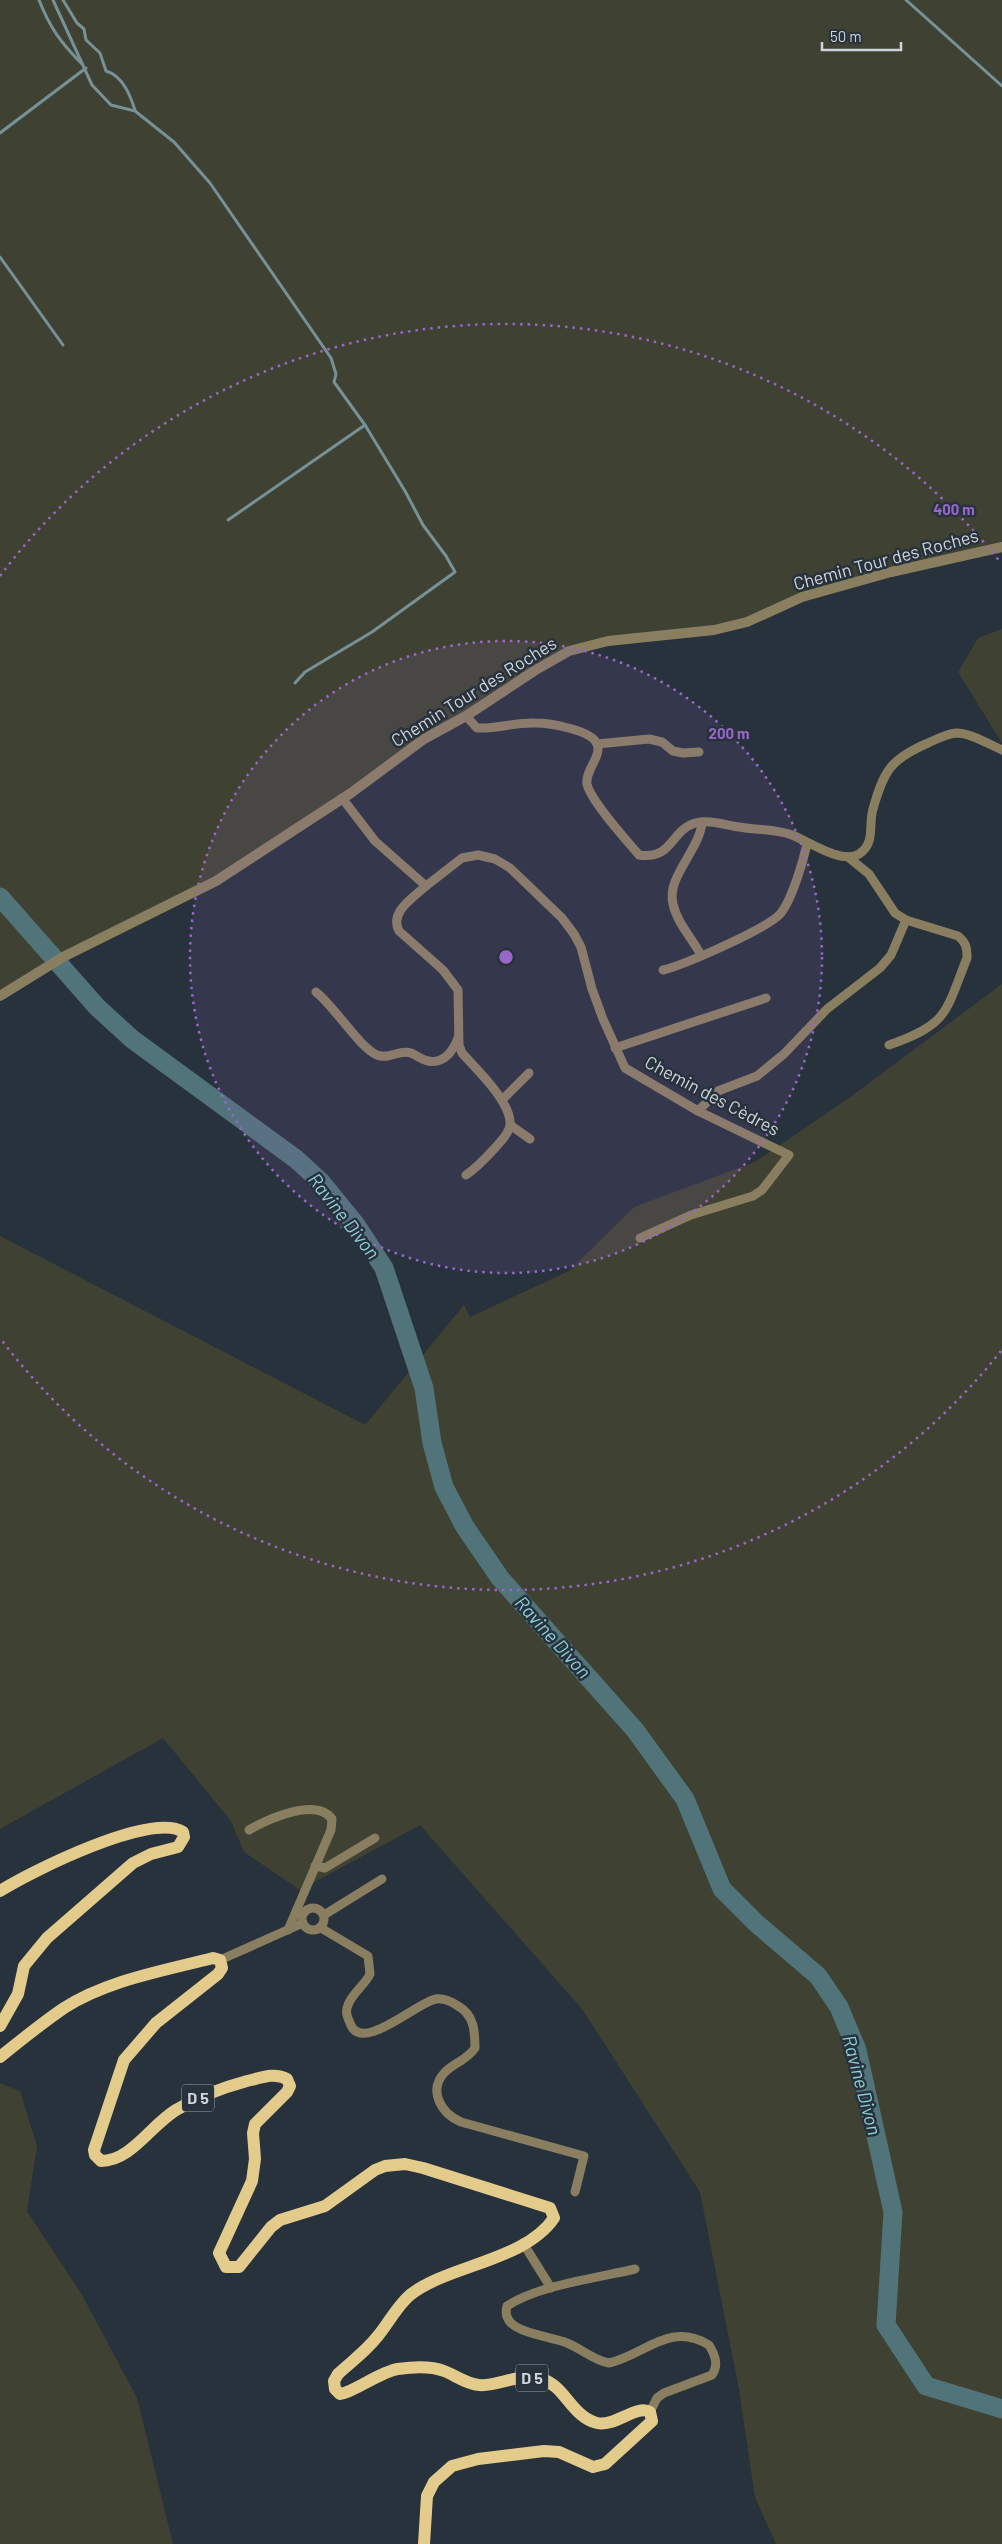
<svg xmlns="http://www.w3.org/2000/svg" width="1002" height="2544" viewBox="0 0 1002 2544" font-family="Barlow,sans-serif">
	<rect width="100%" height="100%" fill="#28323c"/>
	<!-- green -->
	<g fill="#3f4232">
		<polygon points="0,0 1002,0 1002,547 802,597 747,622 608,641 551,660 216,881 0,993"/>
		<polygon points="1002,629 1002,743 958,672 978,638"/>
		<polygon points="1002,984 1002,2544 776,2544 755,2497 739,2389 700,2192 582,2009 420,1825 300,1890 244,1852 231,1821 163,1738 0,1829 0,1236 365,1425 464,1305 470,1317 569,1271 634,1207 755,1162 849,1098"/>
		<polygon points="0,2083 20,2091 37,2146 27,2211 82,2295 137,2398 173,2544 0,2544"/>
	</g>
	<g fill="none" stroke-linecap="round" stroke-linejoin="round">
		<!-- stream -->
		<g stroke="#769197" stroke-width="3">
			<path d="M39,0C50,28 61,43 82,64"/>
			<polyline points="53,0 92,85 111,105 135,111 174,142 210,183 331,358 336,374 334,382 365,425 405,491 423,525 446,556 455,572 372,632 305,672 295,683"/>
			<path d="M63,0L77,23L84,29L86,40L100,53L106,71C123,76 130,95 135,110"/>
			<polyline points="906,0 1002,86"/>
			<polyline points="0,133 86,68"/>
			<polyline points="0,257 63,345"/>
			<polyline points="228,520 365,425"/>
		</g>
		<!-- river -->
		<polyline stroke="#51747a" stroke-width="19" points="0,897 97,1007 132,1039 296,1159 321,1182 356,1225 384,1268 424,1388 432,1443 444,1487 465,1527 500,1578 635,1730 685,1799 722,1889 756,1923 818,1976 839,2007 857,2050 893,2212 886,2325 926,2386 1002,2409"/>
		<!-- minor -->
		<g stroke="#897e60" stroke-width="9">
			<path d="M466,716L477,728C497,729 516,722 535,723C549,723 592,730 597,744C602,757 585,770 587,784C590,800 627,841 639,855C673,860 670,831 695,823C708,819 725,825 739,827C756,830 776,829 792,835C808,841 842,865 859,854C876,843 868,825 873,809C884,770 891,759 928,743C937,739 946,734 956,733C971,733 988,744 1002,750"/>
			<polyline points="597,744 649,739 662,742 673,751 683,753 699,752"/>
			<polyline points="342,798 375,841 426,886 462,858 478,855 495,859 510,868 562,918 574,934 581,947 592,989 603,1019 625,1068 698,1111 789,1155 762,1190 753,1196 691,1215 640,1238"/>
			<path d="M848,857L869,874L895,913L906,920L958,936C966,942 967,948 967,958C945,1013 949,1024 889,1045"/>
			<path d="M426,886C413,898 389,912 399,931L443,970L458,990L459,1045L462,1053C476,1069 513,1103 510,1126C508,1135 500,1142 495,1148C486,1158 478,1167 466,1175"/>
			<path d="M701,955C692,938 677,923 673,904C666,877 700,850 702,822"/>
			<path d="M663,970C684,965 769,928 781,913C792,899 803,862 807,844"/>
			<path d="M316,992C335,1007 359,1047 377,1055C389,1060 399,1049 411,1053C416,1055 422,1060 428,1061C444,1064 453,1051 458,1038"/>
			<polyline points="615,1048 766,998"/>
			<polyline points="502,1100 529,1073"/>
			<polyline points="698,1111 718,1091 757,1076 784,1054 827,1009 880,968 891,955 906,920"/>
			<polyline points="510,1125 530,1139"/>
			<path d="M249,1830C268,1819 316,1797 332,1819L331,1830L288,1930"/>
			<polyline points="315,1866 325,1868 375,1838"/>
			<circle cx="313" cy="1919" r="11"/>
			<polyline points="324,1915 382,1879"/>
			<path d="M321,1928L368,1956L370,1974C365,1985 352,1993 348,2005C345,2012 347,2016 350,2023C361,2055 417,2002 436,1999C443,1998 452,2002 458,2006C474,2015 475,2031 475,2048C466,2061 455,2062 445,2072C427,2091 442,2114 461,2122L584,2156L575,2192"/>
			<polyline points="220,1960 303,1923"/>
			<polyline points="523,2243 551,2288"/>
			<path d="M635,2269C597,2278 539,2285 507,2306C505,2313 506,2318 511,2323C522,2334 552,2337 567,2343C582,2349 593,2360 609,2363C645,2355 669,2321 709,2345C715,2355 719,2365 712,2375L664,2393L657,2398L650,2412"/>
		</g>
		<!-- tertiary -->
		<polyline stroke="#897e60" stroke-width="10" points="0,996 63,957 216,881 351,793 424,739 466,716 534,671 569,651 608,641 714,630 747,622 802,597 891,572 1002,547"/>
		<!-- primary -->
		<g stroke="#e3cb8c" stroke-width="12">
			<path d="M0,1891C30,1872 152,1811 183,1832L184,1837L178,1847L151,1854L133,1863L47,1938L24,1966L18,1994L0,2026"/>
			<path d="M0,2057C21,2040 42,2023 64,2008C108,1980 163,1971 213,1958L220,1960L222,1968L218,1974L156,2023L124,2060L94,2150L95,2155L101,2161C131,2161 151,2125 176,2110C198,2097 221,2088 247,2081C261,2078 274,2072 287,2079L290,2086L287,2092L255,2124L253,2133L255,2159L252,2181L219,2253L226,2267H239L271,2227L280,2220L325,2206L375,2170L385,2166L405,2164L423,2168L550,2208L554,2218C525,2261 448,2265 410,2295C397,2306 388,2324 377,2337C366,2351 351,2362 338,2374L334,2381L335,2389L340,2394C353,2393 379,2372 398,2369C412,2367 431,2366 444,2371C455,2375 466,2384 479,2385C499,2387 518,2372 542,2379C565,2386 572,2417 597,2423C615,2427 637,2404 650,2412L652,2421L605,2464L593,2467L559,2452L544,2451L478,2459L452,2466L434,2482L427,2496L424,2544"/>
		</g>
	</g>
	<!-- distance rings -->
	<circle cx="506" cy="957" r="316" fill="#9867c8" fill-opacity=".12"/>
	<g fill="none" stroke="#9867c8" stroke-width="2.5" stroke-dasharray="2.5 5">
		<circle cx="506" cy="957" r="316"/>
		<path d="M1001 1351A633 633 0 0 1 0 1338M0 576A633 633 0 0 1 1001 563"/>
	</g>
	<g text-anchor="middle" stroke-width="5" stroke-linejoin="round" paint-order="stroke">
		<!-- shield labels -->
		<g fill="#28323c" stroke="#9ca3ab" stroke-width="1">
			<rect x="182" y="2084.5" width="32" height="27" rx="4"/>
			<rect x="516" y="2364.5" width="32" height="27" rx="4"/>
		</g>
		<g font-size="16" font-weight="bold" fill="#ced4da">
			<text x="198" y="2104">D 5</text>
			<text x="532" y="2384">D 5</text>
		</g>
		<!-- street labels -->
		<g font-size="18" fill="#ced4da" stroke="#28323c">
			<text transform="translate(886 560) rotate(-15)" y="6">Chemin Tour des Roches</text>
			<text transform="translate(474 692) rotate(-32)" y="6">Chemin Tour des Roches</text>
			<text transform="translate(712 1096) rotate(28)" y="6">Chemin des Cèdres</text>
		</g>
		<!-- water labels -->
		<g font-size="19" font-style="italic" fill="#8bd0da" stroke="#28323c">
			<text transform="translate(344 1216) rotate(52)" y="7">Ravine Divon</text>
			<text transform="translate(553 1637) rotate(48)" y="7">Ravine Divon</text>
			<text transform="translate(862 2085) rotate(75)" y="7">Ravine Divon</text>
		</g>
	</g>
	<circle cx="506" cy="957" r="8" fill="#9867c8" stroke="#28323c" stroke-width="2.5"/>
	<g font-size="15" text-anchor="middle" font-weight="bold" fill="#9867c8" stroke="#28323c" stroke-width="5" stroke-linejoin="round" paint-order="stroke">
		<text x="954" y="515">400 m</text>
		<text x="729" y="739">200 m</text>
	</g>
	<!-- scale -->
	<path d="M822 42v8h79v-8" fill="none" stroke="#ced4da" stroke-width="2.5"/>
	<text x="830" y="42" font-size="15" fill="#ced4da" stroke="#28323c" stroke-width="4" paint-order="stroke">50 m</text>
</svg>
